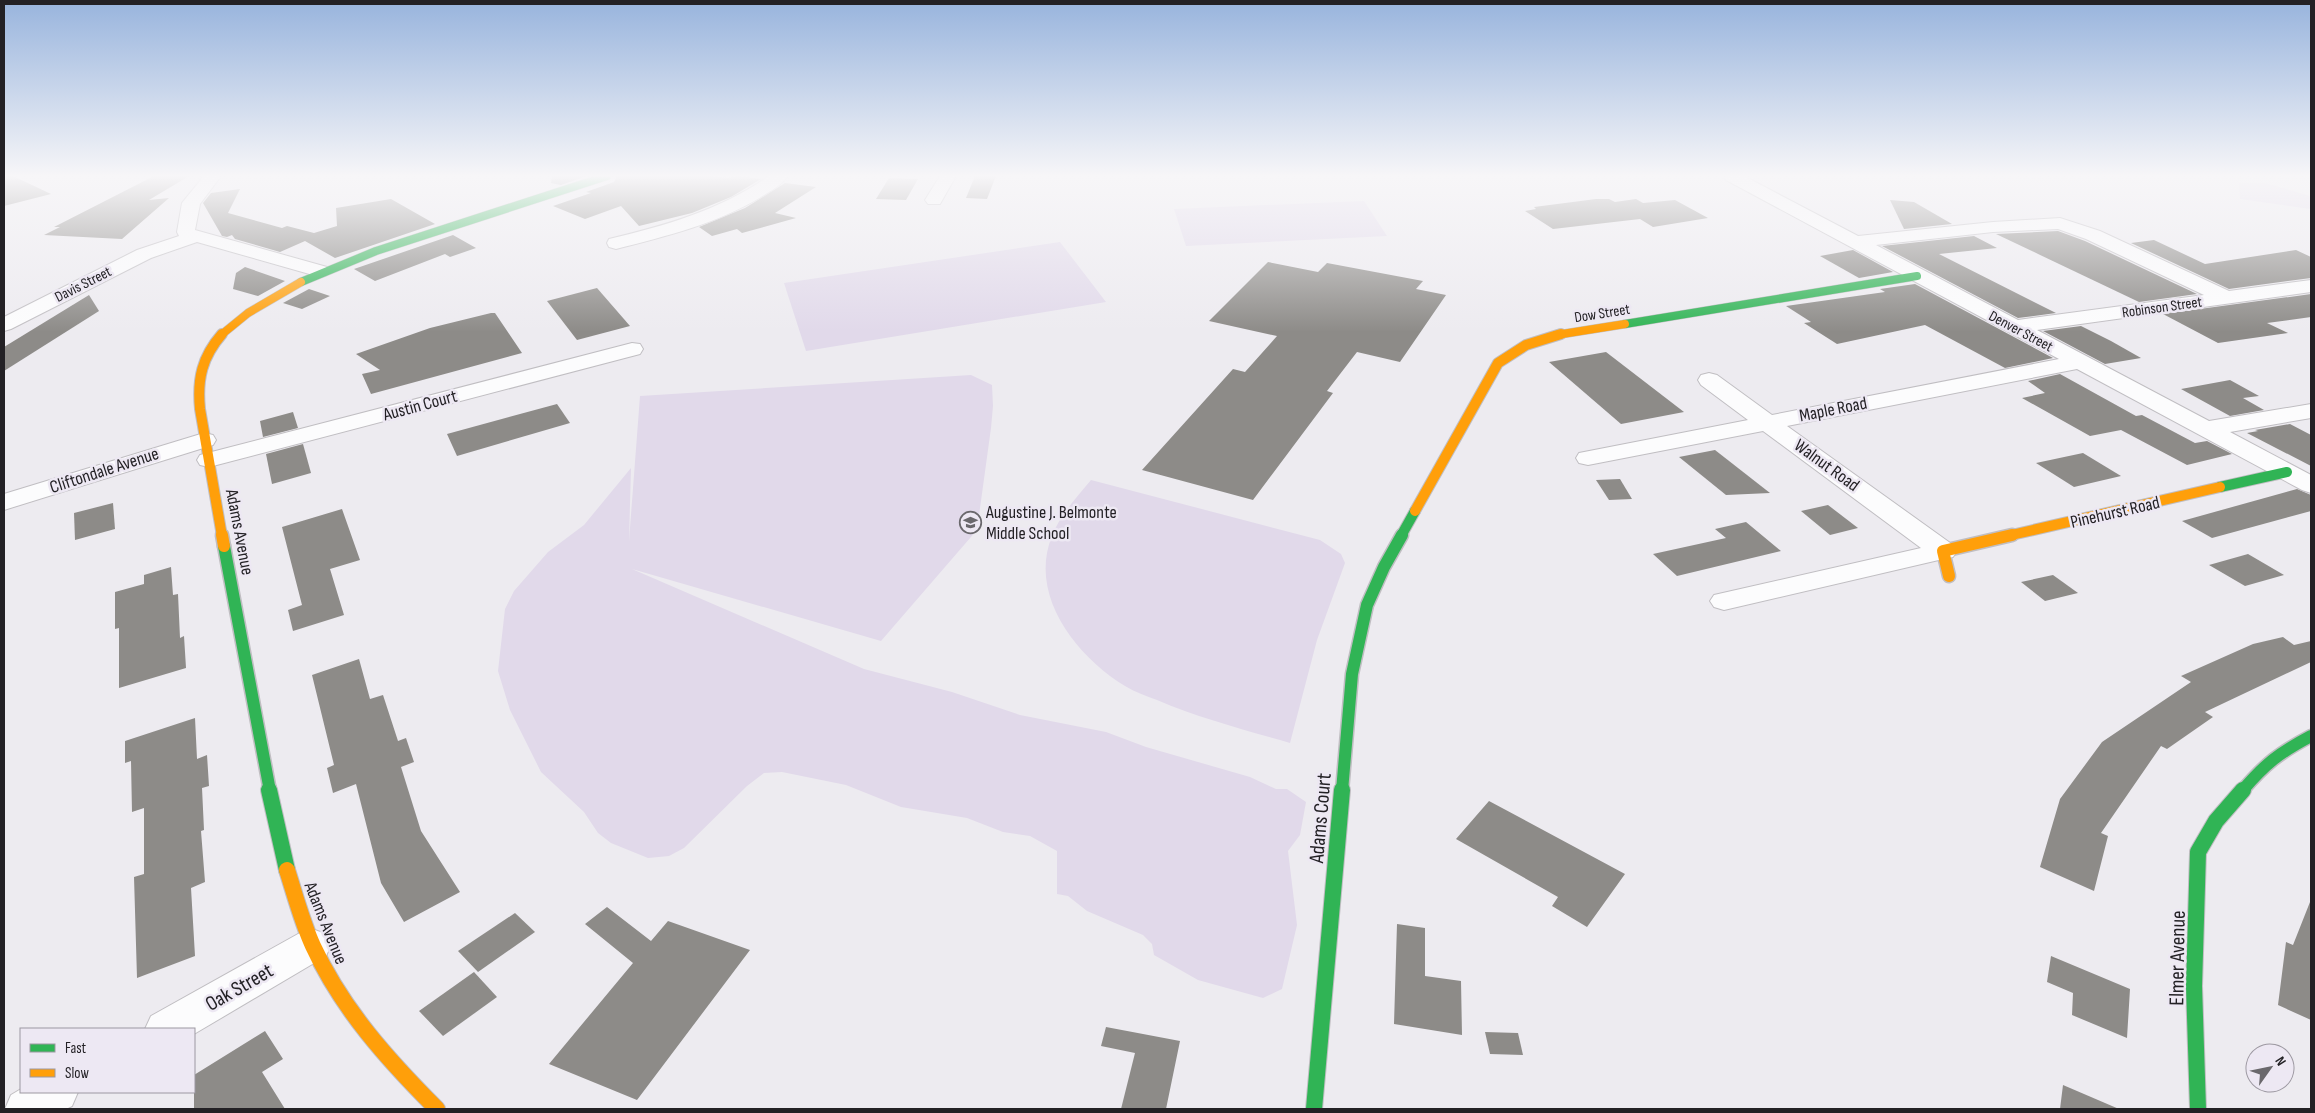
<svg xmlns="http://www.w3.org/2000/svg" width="2315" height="1113" viewBox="0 0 2315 1113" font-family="'Sofia Sans Condensed',sans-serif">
	<rect width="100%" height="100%" fill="#edebf0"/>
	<!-- green -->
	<g fill="#e1d9ea">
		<polygon points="2239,183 2265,183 2307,195 2311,197 2310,209 2240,199"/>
		<polygon points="1364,201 1387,236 1186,246 1174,209"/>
		<polygon points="1060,242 1106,302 806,351 784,283"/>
		<polygon points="971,375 992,385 993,406 991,428 977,530 881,641 632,569 864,669 952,692 1020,715 1106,732 1146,747 1250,777 1276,789 1287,789 1306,802 1300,835 1288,851 1297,925 1282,989 1263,998 1198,980 1154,955 1152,944 1143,935 1087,911 1068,896 1057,894 1057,851 1030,836 1003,832 967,818 901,807 846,785 782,772 764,773 747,786 684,848 669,856 648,858 611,843 598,833 584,812 541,772 510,710 498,671 505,609 514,591 548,552 584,525 631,468 629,541 640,396"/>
		<path d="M1091,480L1320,540L1341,554L1345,563L1317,640L1290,743C1245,730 1199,718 1157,700C1146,696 1135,692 1125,686C1076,656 1028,595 1052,536C1060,515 1076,498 1091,480Z"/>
	</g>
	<!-- building -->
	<g fill="#8d8b88">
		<polygon points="4,176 13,176 51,194 4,206"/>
		<polygon points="154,176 189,176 149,200 169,198 122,239 44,235 60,227 54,227"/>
		<polygon points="552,176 587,176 561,185 551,183"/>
		<polygon points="617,176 708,176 728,178 738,176 761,179 731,197 692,213 639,226 621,206 585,219 553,206 591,193 586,192 614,182"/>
		<polygon points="975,176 996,176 987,199 966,198"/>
		<polygon points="889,178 918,179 906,200 876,199"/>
		<polygon points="785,183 816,187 775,213 796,218 742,233 737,229 712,236 699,227 745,208"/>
		<polygon points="240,189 228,213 282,228 287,226 314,233 337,226 336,208 391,199 435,224 335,258 305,241 280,252 235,239 232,235 227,237 222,236 203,203 211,193"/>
		<polygon points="1596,199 1609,199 1615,202 1636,199 1643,203 1675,200 1708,218 1653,227 1640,219 1553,229 1525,211 1536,209 1534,207"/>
		<polygon points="1890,200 1914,202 1952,224 1904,229"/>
		<polygon points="2058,231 2085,241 2197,294 2139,302 1996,234"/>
		<polygon points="453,235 476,248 450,257 445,254 375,281 354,269"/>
		<polygon points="1974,236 1997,248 1939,254 2056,313 2018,318 1882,246"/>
		<polygon points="2154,240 2205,264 2296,250 2311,257 2311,278 2229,289 2131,243"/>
		<polygon points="1853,250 1893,272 1859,278 1820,256"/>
		<polygon points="1268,262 1318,272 1327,263 1423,281 1416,289 1446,295 1400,362 1357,352 1327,391 1333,393 1253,500 1142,470 1233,369 1245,372 1277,336 1209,321"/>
		<polygon points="245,267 285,281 258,296 233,289 236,273"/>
		<polygon points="1915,284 2053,358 2005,368 1925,325 1837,344 1804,323 1811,322 1786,306 1885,292 1880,289"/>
		<polygon points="597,288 630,326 577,340 547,301"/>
		<polygon points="309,289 330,296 302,309 283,303"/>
		<polygon points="2311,294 2311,317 2267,323 2288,333 2218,343 2163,314"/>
		<polygon points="89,295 99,311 4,371 4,347"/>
		<polygon points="491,313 495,313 522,353 371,394 362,374 380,370 356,354 430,328"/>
		<polygon points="2081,326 2111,341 2141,358 2105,364 2043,331"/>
		<polygon points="1606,352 1684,412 1621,424 1549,362"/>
		<polygon points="2060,374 2136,416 2142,415 2195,443 2207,441 2232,454 2187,465 2121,430 2090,436 2022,398 2045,393 2028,381"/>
		<polygon points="2230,380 2259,396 2243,398 2264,410 2230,416 2181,389"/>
		<polygon points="557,404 570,423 457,456 447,434"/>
		<polygon points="293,412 298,428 263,437 260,421"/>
		<polygon points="2290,424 2311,435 2311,466 2247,433 2258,431 2255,430"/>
		<polygon points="303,444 311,473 272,484 266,454"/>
		<polygon points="1715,450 1770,493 1726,495 1679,457"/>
		<polygon points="2083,453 2121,476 2074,487 2036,463"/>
		<polygon points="1620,479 1632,499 1609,500 1596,480"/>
		<polygon points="2297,489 2311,495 2311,511 2212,538 2182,521"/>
		<polygon points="113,503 115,529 75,540 74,513"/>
		<polygon points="1828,505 1858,528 1830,535 1801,511"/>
		<polygon points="342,509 360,560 330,569 344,615 293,631 288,610 302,605 282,527"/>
		<polygon points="1746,522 1781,551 1677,576 1653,554 1726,538 1715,529"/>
		<polygon points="2248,554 2284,575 2245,586 2209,565"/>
		<polygon points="171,567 173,595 178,594 180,638 184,636 186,668 119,688 119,628 115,629 115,592 144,584 144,575"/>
		<polygon points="2053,575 2078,593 2045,601 2021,582"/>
		<polygon points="2283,637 2294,645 2311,641 2311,662 2205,712 2213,717 2167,749 2161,746 2101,833 2108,836 2094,891 2040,867 2060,799 2102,742 2191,682 2181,676 2253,644"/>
		<polygon points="359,659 370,699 383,695 398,741 406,738 414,762 401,767 421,831 460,892 404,922 381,883 356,784 333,793 327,768 334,765 312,675"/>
		<polygon points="195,718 197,759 207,755 209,786 202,788 204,830 201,831 205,882 191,888 195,956 137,978 134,877 144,874 144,808 132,812 131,761 125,763 125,741"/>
		<polygon points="1489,801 1625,874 1587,927 1552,906 1558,897 1456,839"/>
		<polygon points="2310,902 2311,903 2311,1020 2278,1005 2286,942 2293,945"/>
		<polygon points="607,907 651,941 668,921 750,950 637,1100 549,1064 633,963 585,924"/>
		<polygon points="515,913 535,932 478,972 458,951"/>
		<polygon points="1397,924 1425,928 1425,976 1461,981 1462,1035 1394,1024"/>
		<polygon points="2051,956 2130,989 2127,1038 2072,1015 2073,993 2047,982"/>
		<polygon points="474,972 497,997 443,1036 419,1011"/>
		<polygon points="1106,1027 1180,1041 1166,1109 1121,1109 1135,1053 1101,1046"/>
		<polygon points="265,1031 283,1059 262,1072 285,1109 194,1109 194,1075"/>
		<polygon points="1485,1032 1518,1033 1523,1055 1490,1054"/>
		<polygon points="2063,1085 2119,1109 2060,1109"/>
	</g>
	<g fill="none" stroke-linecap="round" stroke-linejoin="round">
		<defs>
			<g id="street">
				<polygon points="204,176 221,176 200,204 195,230 327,267 330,271 327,275 320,277 313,275 197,242 151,258 11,329 4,331 4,317 137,250 179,236 177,232 182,203"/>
				<path d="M769,176H788C782,185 770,191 761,197C716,224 667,236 616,249L609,247L607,243L609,239C667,225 720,210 769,176Z"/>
				<polygon points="940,176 956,176 940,204 928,204 925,200"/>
				<path d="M1724,176H1744L1858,236L1993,222L2060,218L2100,231L2229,291L2311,280V292L2037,330L2209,421L2311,404V418L2230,432L2311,475V493L2302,490L2077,369L1787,426L1953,545L1957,551L1953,557L1943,559L1724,610L1714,607L1710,601L1714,595L1921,548L1763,431L1588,465L1579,463L1576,458L1579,453L1748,420L1701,385L1698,380L1701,375L1709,373L1717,375L1772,415L2059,359L1726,180ZM2058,229L2086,239L2204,295L2018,320L1876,245L1993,232Z"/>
				<polygon points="632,343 640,344 643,349 640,354 209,467 200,465 197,460 200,455"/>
				<polygon points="204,433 213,435 216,440 213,445 4,510 4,494"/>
				<polygon points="312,929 326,934 331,945 326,956 194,1034 194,1029 145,1029 151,1016 298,934"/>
				<polygon points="21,1089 21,1092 78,1092 72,1106 66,1109 5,1109 11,1095"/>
			</g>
			<g id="fast-far3">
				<polyline points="301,282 376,251 607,176"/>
				<polyline points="1625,324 1917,276"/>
			</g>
			<g id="fast-far2">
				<polyline points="2220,487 2287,472"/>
				<polyline points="1401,536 1415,511"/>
			</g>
			<g id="fast-far1">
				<polyline points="224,546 270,791"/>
				<polyline points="1342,791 1352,674 1367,605 1384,567 1402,535"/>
				<path d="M2242,791C2266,763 2279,753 2311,736"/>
			</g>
			<g id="fast">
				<polyline points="269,790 287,870"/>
				<polyline points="1314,1109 1342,790"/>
				<polyline points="2198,1109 2194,986 2198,852 2216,821 2243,790"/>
			</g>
			<g id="slow-far3">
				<polyline points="221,335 248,313 301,282"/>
				<polyline points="1556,335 1625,324"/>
			</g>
			<g id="slow-far2">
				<polyline points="1415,511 1498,363 1526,345 1561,334"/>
				<path d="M222,536L200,409C197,379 202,357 222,334"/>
				<polyline points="2007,536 2220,487"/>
			</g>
			<g id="slow-far1">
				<polyline points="222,535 224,546"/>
				<polyline points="1949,576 1943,551 2012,535"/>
			</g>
			<path id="slow" d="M287,870C295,895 302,922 313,946C342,1009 388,1060 437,1109"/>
		</defs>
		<!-- street casing -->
		<use href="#street" stroke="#c0bec2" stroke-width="2"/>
		<!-- fast-far3 casing -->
		<use href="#fast-far3" stroke="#c0bec2" stroke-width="9"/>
		<!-- fast-far2 casing -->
		<use href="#fast-far2" stroke="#c0bec2" stroke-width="12"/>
		<!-- fast-far1 casing -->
		<use href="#fast-far1" stroke="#c0bec2" stroke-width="15"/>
		<!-- fast casing -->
		<use href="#fast" stroke="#c0bec2" stroke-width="18"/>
		<!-- slow-far3 casing -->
		<use href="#slow-far3" stroke="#c0bec2" stroke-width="9"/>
		<!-- slow-far2 casing -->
		<use href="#slow-far2" stroke="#c0bec2" stroke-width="12"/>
		<!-- slow-far1 casing -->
		<use href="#slow-far1" stroke="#c0bec2" stroke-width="15"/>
		<!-- slow casing -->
		<use href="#slow" stroke="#c0bec2" stroke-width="18"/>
		<!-- street -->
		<use href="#street" fill="#fcfcfd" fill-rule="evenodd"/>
		<!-- fast-far3 -->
		<use href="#fast-far3" stroke="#30b455" stroke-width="8"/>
		<!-- fast-far2 -->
		<use href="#fast-far2" stroke="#30b455" stroke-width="10"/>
		<!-- fast-far1 -->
		<use href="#fast-far1" stroke="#30b455" stroke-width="12"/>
		<!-- fast -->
		<use href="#fast" stroke="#30b455" stroke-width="16"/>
		<!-- slow-far3 -->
		<use href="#slow-far3" stroke="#ff9f0a" stroke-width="8"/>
		<!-- slow-far2 -->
		<use href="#slow-far2" stroke="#ff9f0a" stroke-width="10"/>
		<!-- slow-far1 -->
		<use href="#slow-far1" stroke="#ff9f0a" stroke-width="12"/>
		<!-- slow -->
		<use href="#slow" stroke="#ff9f0a" stroke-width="16"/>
	</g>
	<!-- sky -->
	<linearGradient id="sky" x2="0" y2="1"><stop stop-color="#98b4dd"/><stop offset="0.53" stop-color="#f7f6f8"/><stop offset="1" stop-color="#f7f6f8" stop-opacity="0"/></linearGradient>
	<rect width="2315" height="332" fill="url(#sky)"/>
	<!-- icons -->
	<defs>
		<symbol id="school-ring" viewBox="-11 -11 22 22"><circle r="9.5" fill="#ede8f3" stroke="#6a686c" stroke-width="1.5"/><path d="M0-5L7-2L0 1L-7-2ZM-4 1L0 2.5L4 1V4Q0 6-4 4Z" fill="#6a686c"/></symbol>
	</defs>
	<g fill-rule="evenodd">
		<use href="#school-ring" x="958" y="510" width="25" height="25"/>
	</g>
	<g text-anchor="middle" stroke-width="5" stroke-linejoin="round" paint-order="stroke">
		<!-- far-street labels -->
		<g font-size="15" fill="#232125" stroke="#ede8f3">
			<text transform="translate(83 284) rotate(-27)" y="5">Davis Street</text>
			<text transform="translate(2162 307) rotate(-8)" y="5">Robinson Street</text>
			<text transform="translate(1602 313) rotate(-9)" y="5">Dow Street</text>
			<text transform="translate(2021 331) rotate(28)" y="5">Denver Street</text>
		</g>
		<!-- street labels -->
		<g font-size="18" fill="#232125" stroke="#ede8f3">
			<text transform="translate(420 405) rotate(-15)" y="6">Austin Court</text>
			<text transform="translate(1833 409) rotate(-11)" y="6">Maple Road</text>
			<text transform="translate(1827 465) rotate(36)" y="6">Walnut Road</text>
			<text transform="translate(104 470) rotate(-18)" y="6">Cliftondale Avenue</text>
			<text transform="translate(2115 512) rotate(-13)" y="6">Pinehurst Road</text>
			<text transform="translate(240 532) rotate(79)" y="6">Adams Avenue</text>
			<text transform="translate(326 923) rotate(68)" y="6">Adams Avenue</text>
		</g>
		<!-- poi labels -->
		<g font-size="18" fill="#232125" stroke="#ede8f3" text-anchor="start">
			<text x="986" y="518">Augustine J. Belmonte<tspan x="986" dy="21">Middle School</tspan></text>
		</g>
		<!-- near-street labels -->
		<g font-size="21" fill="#232125" stroke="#ede8f3">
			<text transform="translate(1320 818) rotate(-85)" y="7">Adams Court</text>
			<text transform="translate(2177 958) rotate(-89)" y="7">Elmer Avenue</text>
			<text transform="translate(239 987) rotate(-30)" y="7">Oak Street</text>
		</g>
	</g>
	<!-- border -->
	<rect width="2315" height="1113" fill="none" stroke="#232125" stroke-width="10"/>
	<!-- legend -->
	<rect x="20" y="1028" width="175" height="65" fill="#ede8f3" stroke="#9c98a1"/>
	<rect x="30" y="1044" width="25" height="8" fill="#30b455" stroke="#9c98a1"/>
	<text x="65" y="1053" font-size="15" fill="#232125">Fast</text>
	<rect x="30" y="1069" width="25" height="8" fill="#ff9f0a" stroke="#9c98a1"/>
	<text x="65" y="1078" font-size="15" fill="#232125">Slow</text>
	<!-- north arrow -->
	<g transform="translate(2270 1068) rotate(57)"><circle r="24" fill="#ede8f3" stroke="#9c98a1"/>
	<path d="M0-4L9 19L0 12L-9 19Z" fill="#6a686c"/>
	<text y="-8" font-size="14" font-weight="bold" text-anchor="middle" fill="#232125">N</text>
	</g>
</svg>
